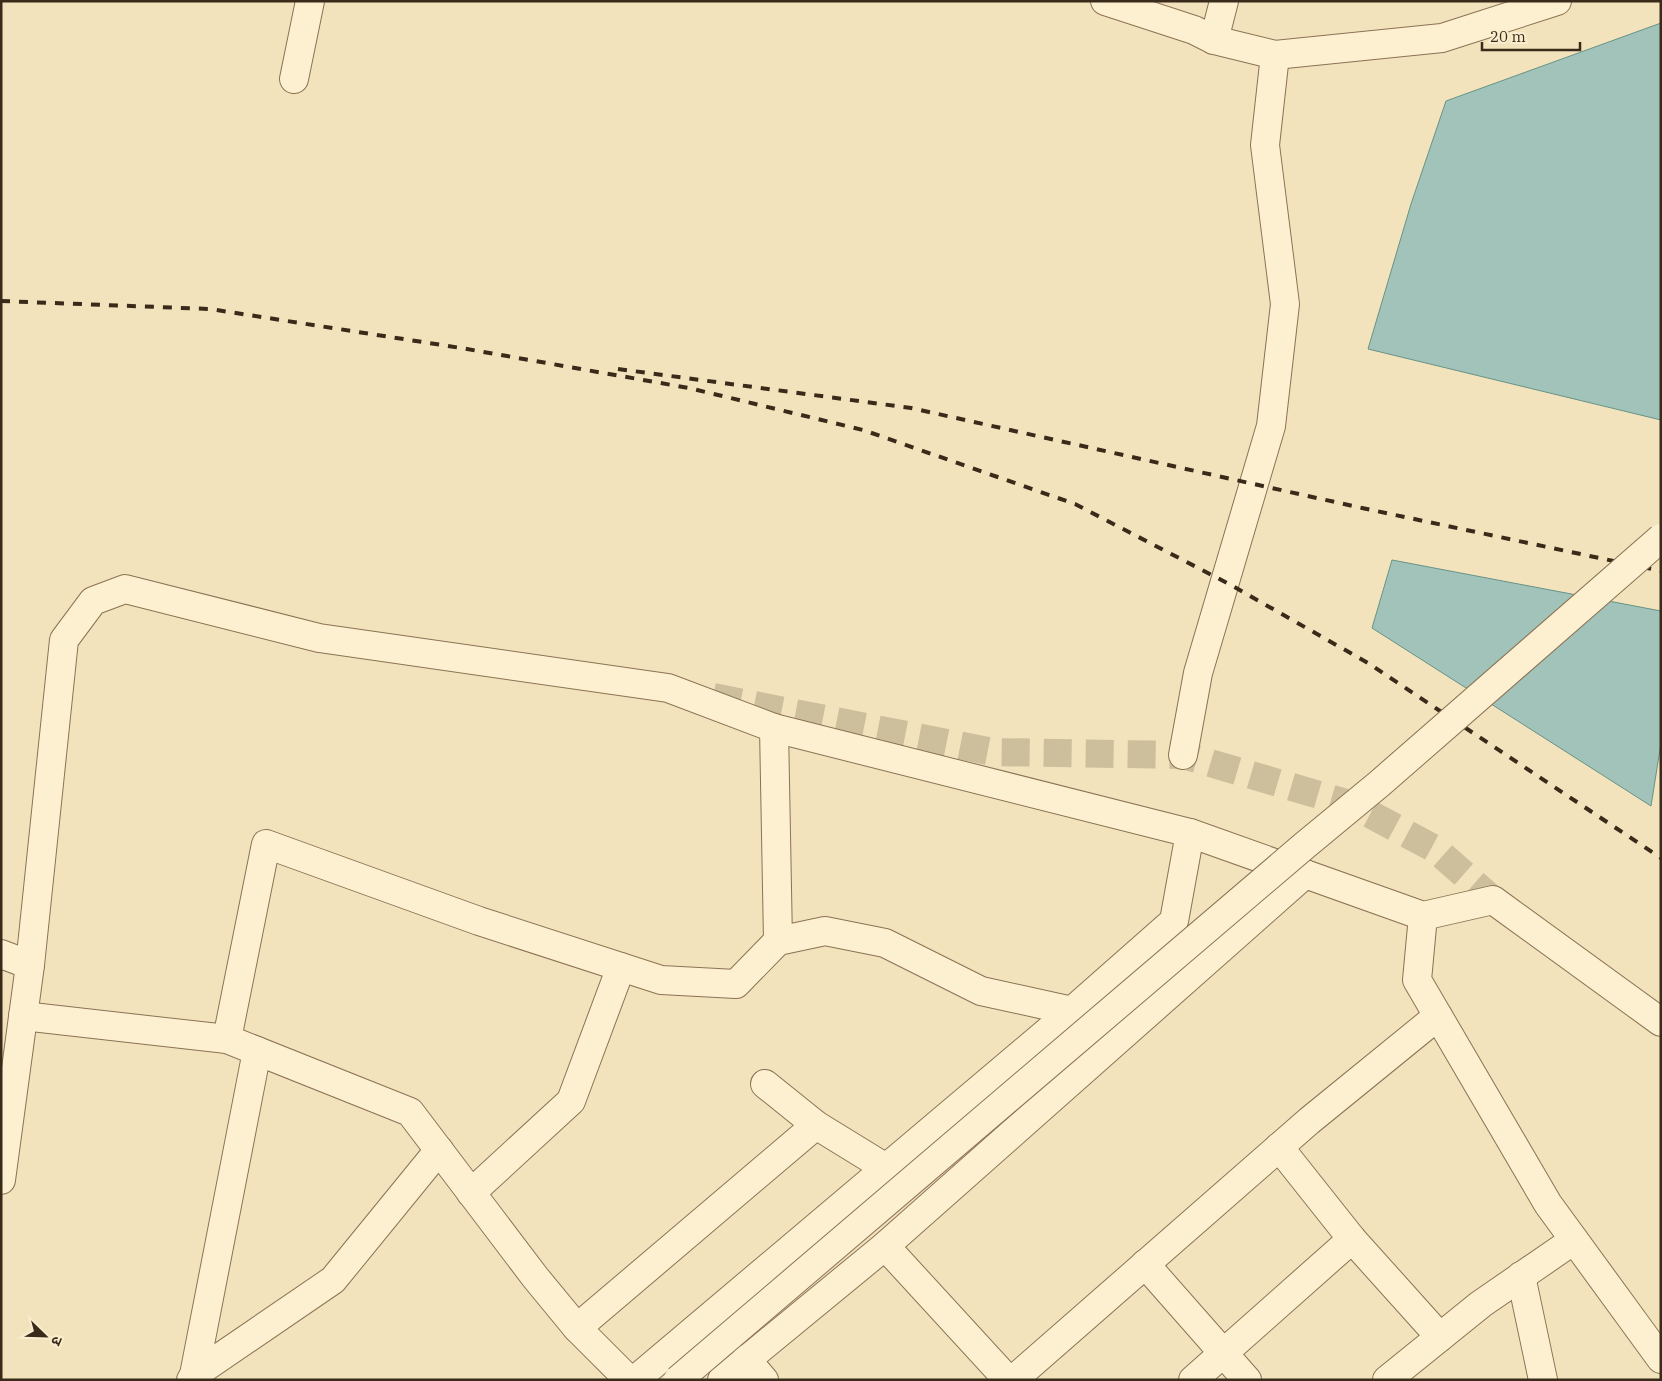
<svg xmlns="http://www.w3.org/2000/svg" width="1662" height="1381" viewBox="0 0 1662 1381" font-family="'IBM Plex Serif','Noto Sans Devanagari',serif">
	<rect width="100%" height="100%" fill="#f2e3bc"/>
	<!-- water -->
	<g fill="#a1c3b9" stroke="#679287">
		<polygon points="1661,23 1661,420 1368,349 1411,204 1446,101"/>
		<polygon points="1392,560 1661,611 1661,743 1651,806 1372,628"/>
	</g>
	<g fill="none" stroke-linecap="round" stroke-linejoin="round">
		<!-- tertiary-tunnel -->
		<polyline stroke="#cdbe9c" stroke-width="28" stroke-dasharray="28 14" stroke-linecap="butt" points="713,697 993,752 1183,755 1353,805 1435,849 1493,900"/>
		<defs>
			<g id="minor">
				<polyline points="1214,40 1224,1"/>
				<polyline points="294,79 310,1"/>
				<polyline points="774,728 778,941"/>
				<polyline points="1423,916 1417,980 1548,1204 1661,1359"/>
				<polyline points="1,954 30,965"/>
				<polyline points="23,1016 227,1039 410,1112 535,1277 577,1328 629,1380"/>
				<polyline points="227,1039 266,844 479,921 661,980 736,984 778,941 825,931 885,943 981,991 1072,1011"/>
				<polyline points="765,1084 816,1125 886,1168"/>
				<polyline points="1279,1147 1352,1239 1440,1337"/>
				<polyline points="1,1180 30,965 64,640 93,601 125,589 319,638 668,688 774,728 1190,833"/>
				<polyline points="471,1193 571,1101 621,967"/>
				<polyline points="885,1246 1008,1380"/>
				<polyline points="1145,1264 1247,1380"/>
				<polyline points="1521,1276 1543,1380"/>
				<polyline points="577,1328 816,1125"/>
				<polyline points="746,1359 764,1380"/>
				<polyline points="194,1375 257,1051"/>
				<polyline points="191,1380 194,1375 333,1280 439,1150"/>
				<polyline points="1013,1380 1309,1121 1438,1016"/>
				<polyline points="1193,1380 1352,1239"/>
				<polyline points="1387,1380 1481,1304 1574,1240"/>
			</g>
			<g id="tertiary">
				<polyline points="1105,1 1194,30 1214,40 1275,55 1442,38 1557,1"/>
				<polyline points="1183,755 1198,673 1271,426 1285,304 1265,145 1275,55"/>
				<polyline points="635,1380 1072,1011 1174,921 1190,833 1423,916 1493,900 1661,1022"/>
				<polyline points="722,1380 885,1246 1305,874"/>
			</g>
		</defs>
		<!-- minor casing -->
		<use href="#minor" stroke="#8c7254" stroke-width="30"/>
		<!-- tertiary casing -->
		<use href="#tertiary" stroke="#8c7254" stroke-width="30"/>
		<!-- minor -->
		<use href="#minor" stroke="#fcf0d0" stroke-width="28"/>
		<!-- tertiary -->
		<use href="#tertiary" stroke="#fcf0d0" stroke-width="28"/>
		<!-- rail -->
		<g stroke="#392a1a" stroke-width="4" stroke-dasharray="9 9" stroke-linecap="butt">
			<polyline points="1,301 210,309 461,348 689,388 863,430 1075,504 1229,584 1368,663 1661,858"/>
			<polyline points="618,369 911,408 1362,508 1661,571"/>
		</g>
		<defs>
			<polyline id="minor-bridge" points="678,1380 1304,846 1379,784 1661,538"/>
		</defs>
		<!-- minor-bridge casing -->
		<use href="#minor-bridge" stroke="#8c7254" stroke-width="30" stroke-linecap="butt"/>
		<!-- minor-bridge -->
		<use href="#minor-bridge" stroke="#fcf0d0" stroke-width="28"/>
	</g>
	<!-- border -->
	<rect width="1662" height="1381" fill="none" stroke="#392a1a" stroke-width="5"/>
	<!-- north arrow -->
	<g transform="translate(45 1336) rotate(113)" stroke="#f9edcd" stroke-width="4" paint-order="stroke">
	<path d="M0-4L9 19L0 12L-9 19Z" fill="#392a1a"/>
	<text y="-8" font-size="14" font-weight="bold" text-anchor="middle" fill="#392a1a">उ</text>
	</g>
	<!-- scale -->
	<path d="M1482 42v8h98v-8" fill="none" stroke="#392a1a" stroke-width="2.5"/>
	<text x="1490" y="42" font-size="15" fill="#392a1a" stroke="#f9edcd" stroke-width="4" paint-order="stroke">20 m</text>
</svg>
